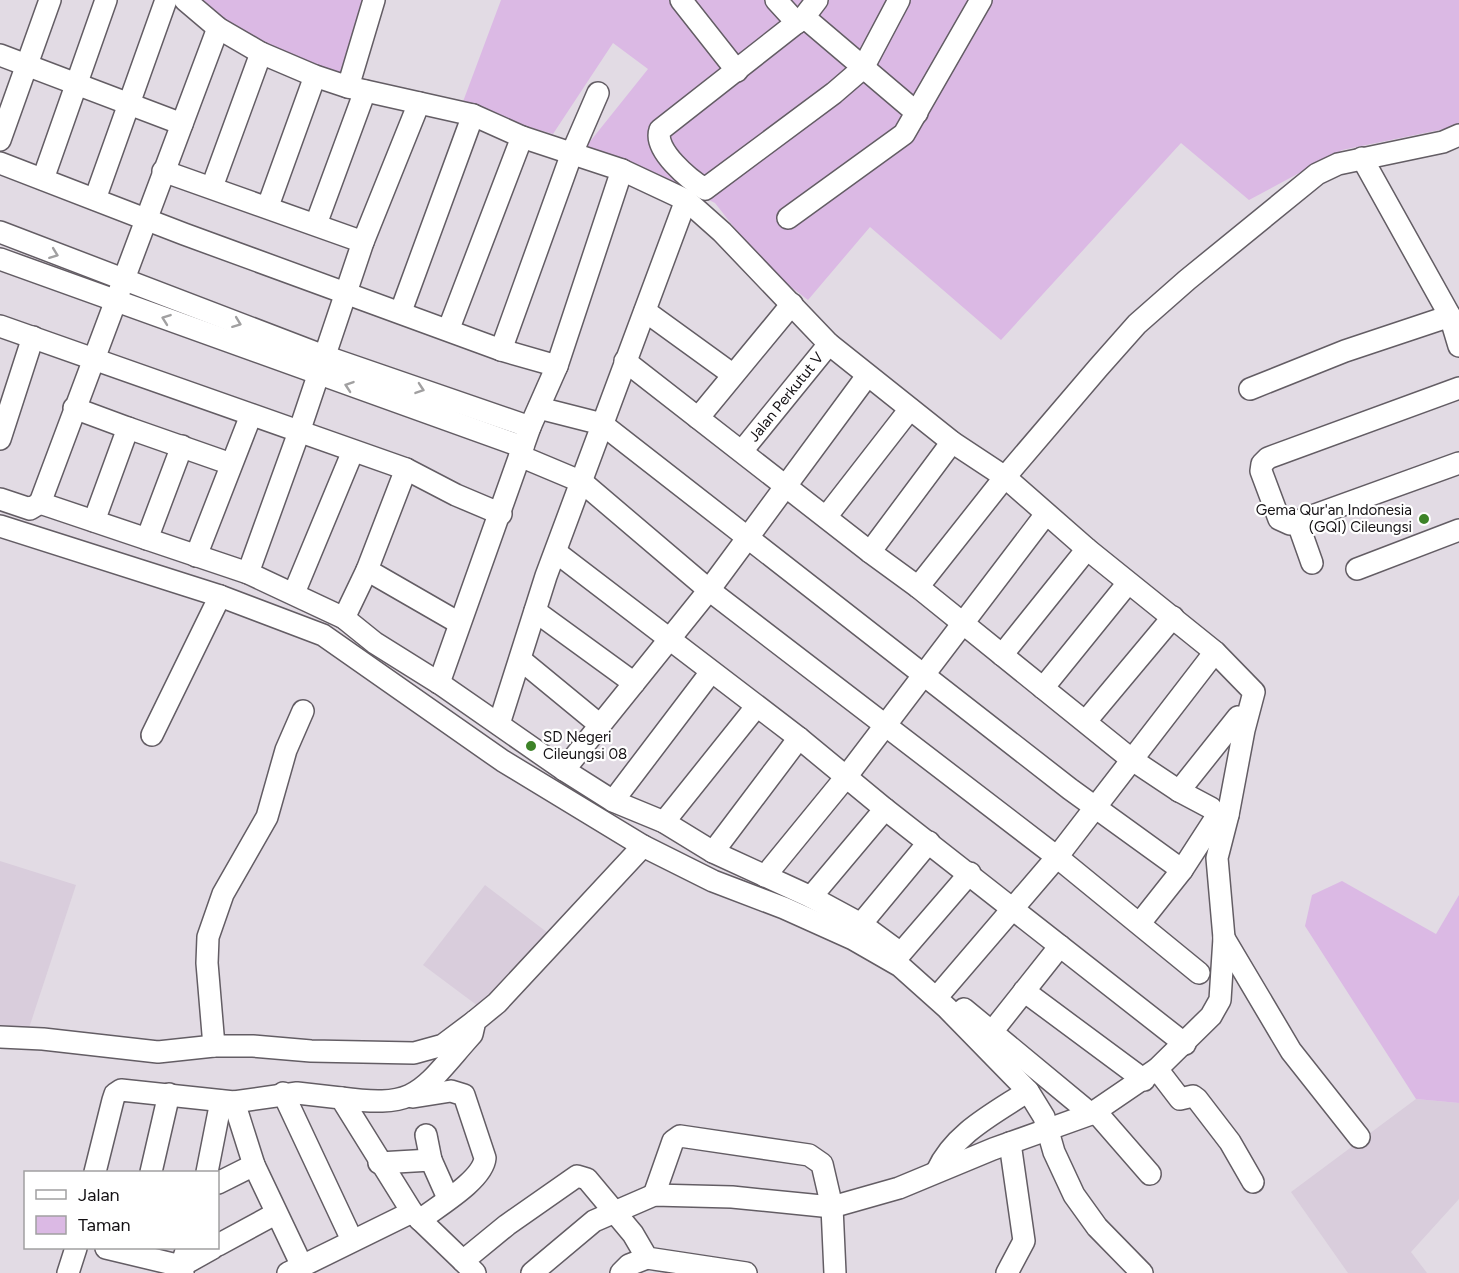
<svg xmlns="http://www.w3.org/2000/svg" width="1459" height="1273" viewBox="0 0 1459 1273" font-family="Figtree,sans-serif">
	<rect width="100%" height="100%" fill="#e2dbe4"/>
	<!-- built -->
	<g fill="#d9cddc">
		<polygon points="0,861 76,885 29,1028 0,1030"/>
		<polygon points="485,885 548,933 486,1012 423,965"/>
		<polygon points="1416,1099 1459,1103 1459,1199 1411,1252 1427,1273 1348,1273 1291,1192"/>
	</g>
	<!-- green -->
	<g fill="#dbb9e4">
		<polygon points="181,0 370,0 348,83 236,44"/>
		<polygon points="501,0 1459,0 1459,126 1342,150 1249,200 1181,143 1001,340 870,227 808,300 765,267 715,203 651,171 584,149 648,69 613,43 553,134 461,107"/>
		<polygon points="1342,881 1436,934 1459,895 1459,1103 1416,1099 1305,926 1312,895"/>
	</g>
	<g fill="none" stroke-linecap="round" stroke-linejoin="round">
		<defs>
			<g id="minor">
				<polyline points="185,0 218,28 261,53 315,76 348,87 473,115 522,137 622,170 686,200 722,232 829,344 952,442 1005,477 1087,549 1215,652 1254,692 1244,730 1228,815 1217,858 1224,938 1220,1000 1211,1016 1157,1069 1091,1114 993,1149 899,1188 832,1207 732,1197 654,1195 594,1221 532,1273"/>
				<polyline points="681,0 737,71"/>
				<polyline points="776,0 797,23"/>
				<path d="M817,0L804,17L660,130C653,150 690,180 705,189L834,93L863,68L899,0"/>
				<polyline points="804,17 917,113"/>
				<polyline points="0,55 182,124"/>
				<polyline points="348,87 374,0"/>
				<polyline points="0,140 50,0"/>
				<polyline points="1362,158 1450,316 1459,346"/>
				<polyline points="0,163 184,234 501,350 557,366"/>
				<polyline points="163,171 363,242"/>
				<polyline points="43,179 106,0"/>
				<polyline points="212,187 261,53"/>
				<polyline points="95,199 166,0"/>
				<polyline points="268,206 315,76"/>
				<polyline points="788,218 904,134 981,0"/>
				<polyline points="316,224 365,91"/>
				<polyline points="0,232 324,356 530,427"/>
				<polyline points="0,259 523,447"/>
				<polyline points="401,311 473,115"/>
				<polyline points="645,311 732,374"/>
				<polyline points="0,326 406,469 456,495 501,514"/>
				<polyline points="449,328 522,137"/>
				<polyline points="501,350 572,153 598,93"/>
				<polyline points="625,361 870,552 918,587 1131,759 1179,791 1211,808 1217,816 1228,815"/>
				<polyline points="1459,388 1268,458 1262,464 1261,471 1279,519 1290,524 1459,463"/>
				<polyline points="1250,389 1345,351 1450,316"/>
				<polyline points="74,408 128,428"/>
				<polyline points="539,408 602,424 1070,789 1182,870"/>
				<polyline points="698,418 792,304"/>
				<polyline points="0,439 33,337"/>
				<polyline points="742,451 829,344"/>
				<polyline points="520,456 582,482 709,590 1057,857 1199,973"/>
				<polyline points="0,499 30,509 40,503 248,573 344,618 375,643 439,683 564,770 613,801 664,822 713,852 811,897 861,924 895,949"/>
				<polyline points="40,503 218,28"/>
				<polyline points="826,517 910,409"/>
				<polyline points="94,521 128,428 231,464"/>
				<polyline points="1300,521 1301,532 1312,563"/>
				<polyline points="0,526 220,596 323,635 503,761 643,846 713,881 784,908 853,939 900,966 947,1008 1028,1091 1044,1117 1054,1152 1074,1195 1097,1227 1142,1273"/>
				<polyline points="147,539 182,446"/>
				<polyline points="870,552 952,442"/>
				<polyline points="557,553 799,738 885,809 1185,1044"/>
				<polyline points="196,556 251,415"/>
				<polyline points="1357,569 1459,530"/>
				<polyline points="367,570 459,623"/>
				<polyline points="248,573 299,432 363,242 419,103"/>
				<polyline points="918,587 1005,477 1098,368 1137,324 1187,280 1317,174 1338,164 1443,142 1459,135"/>
				<polyline points="294,593 353,451"/>
				<polyline points="535,611 634,683"/>
				<polyline points="344,618 367,570 406,469"/>
				<polyline points="1002,655 1087,549"/>
				<polyline points="521,660 600,725"/>
				<polyline points="439,683 530,427 557,366 622,170"/>
				<polyline points="1043,688 1128,583"/>
				<polyline points="1086,721 1173,617"/>
				<polyline points="499,724 546,576 686,200"/>
				<polyline points="152,735 220,596"/>
				<polyline points="564,770 709,590 867,376"/>
				<polyline points="1179,791 1238,717"/>
				<polyline points="613,801 711,672"/>
				<polyline points="664,822 756,707"/>
				<polyline points="713,852 799,738"/>
				<polyline points="765,876 846,777 1046,514"/>
				<polyline points="811,897 885,809"/>
				<polyline points="1140,923 1182,870 1217,816"/>
				<polyline points="861,924 929,842"/>
				<polyline points="1224,938 1291,1051 1359,1137"/>
				<polyline points="901,953 970,873"/>
				<polyline points="943,990 1057,857 1215,652"/>
				<polyline points="1024,991 1144,1080"/>
				<polyline points="964,1009 1091,1114"/>
				<polyline points="991,1033 1060,946"/>
				<polyline points="0,1037 43,1039 158,1052 214,1046 253,1046 311,1051 414,1053 443,1045 475,1021"/>
				<polyline points="214,1046 207,963 208,937 223,894 267,817 286,750 303,711"/>
				<polyline points="1157,1069 1180,1099 1193,1096 1197,1099 1230,1142 1253,1182"/>
				<polyline points="283,1093 352,1240"/>
				<path d="M413,1097L451,1091L464,1095L485,1158C483,1180 438,1206 420,1220"/>
				<path d="M341,1098C414,1108 419,1095 465,1042L472,1034L475,1021L497,1003L643,846"/>
				<polyline points="234,1102 254,1165 302,1266"/>
				<polyline points="1096,1112 1150,1174"/>
				<polyline points="426,1135 431,1160"/>
				<polyline points="379,1163 431,1160 448,1198"/>
				<path d="M937,1171C954,1133 995,1113 1028,1091"/>
				<polyline points="95,1172 113,1100 115,1094 121,1090 234,1102 297,1093 341,1098 412,1212 463,1261"/>
				<polyline points="151,1172 169,1094"/>
				<polyline points="207,1172 221,1101"/>
				<polyline points="218,1183 254,1165"/>
				<polyline points="654,1195 673,1141 680,1136 809,1155 822,1164 832,1207 835,1273"/>
				<polyline points="218,1245 275,1214"/>
				<polyline points="106,1248 181,1266 183,1273"/>
				<polyline points="187,1248 181,1266 213,1248"/>
				<polyline points="68,1273 76,1248"/>
				<polyline points="288,1273 412,1212"/>
				<polyline points="475,1273 463,1261 507,1225 577,1176 587,1179 633,1234 647,1258 746,1273"/>
				<polyline points="621,1273 629,1265 647,1258"/>
				<polyline points="1007,1273 1024,1241 1010,1143"/>
			</g>
		</defs>
		<!-- minor casing -->
		<use href="#minor" stroke="#635d64" stroke-width="24"/>
		<!-- minor -->
		<use href="#minor" stroke="#fff" stroke-width="21"/>
	</g>
	<!-- one-way arrows -->
	<defs><path id="oneway-chevron" d="M-2-3.5L2.5 0L-2 3.5" fill="none" stroke-width="1.6" stroke-linecap="round" stroke-linejoin="round" transform="scale(1.5)"/></defs>
	<g stroke="#a1a0a1">
		<use href="#oneway-chevron" transform="translate(54 254) rotate(21)"/>
		<use href="#oneway-chevron" transform="translate(166 319) rotate(-160)"/>
		<use href="#oneway-chevron" transform="translate(237 323) rotate(21)"/>
		<use href="#oneway-chevron" transform="translate(349 386) rotate(-161)"/>
		<use href="#oneway-chevron" transform="translate(420 389) rotate(19)"/>
	</g>
	<!-- markers -->
	<g fill="#3d8328" stroke="#fff" stroke-width="2">
		<circle cx="1424" cy="519" r="6"/>
		<circle cx="531" cy="746" r="6"/>
	</g>
	<g text-anchor="middle" stroke-width="4.5" stroke-linejoin="round" paint-order="stroke">
		<!-- street labels -->
		<g font-size="15" fill="#141114" stroke="#fff">
			<text transform="translate(786 397) rotate(-51)" y="5">Jalan Perkutut V</text>
		</g>
		<!-- poi labels -->
		<g font-size="15" fill="#141114" stroke="#fff" text-anchor="end">
			<text x="1412" y="515">Gema Qur'an Indonesia<tspan x="1412" dy="17">(GQI) Cileungsi</tspan></text>
			<text x="543" y="742" text-anchor="start">SD Negeri<tspan x="543" dy="17">Cileungsi 08</tspan></text>
		</g>
	</g>
	<!-- legend -->
	<rect x="24" y="1171" width="195" height="78" fill="#ffffff" stroke="#a1a0a1" stroke-width="1.5"/>
	<rect x="36" y="1190" width="30" height="9" fill="#ffffff" stroke="#a1a0a1" stroke-width="1.5"/>
	<text x="78" y="1201" font-size="18" fill="#141114">Jalan</text>
	<rect x="36" y="1216" width="30" height="18" fill="#dbb9e4" stroke="#a1a0a1" stroke-width="1.5"/>
	<text x="78" y="1231" font-size="18" fill="#141114">Taman</text>
</svg>
